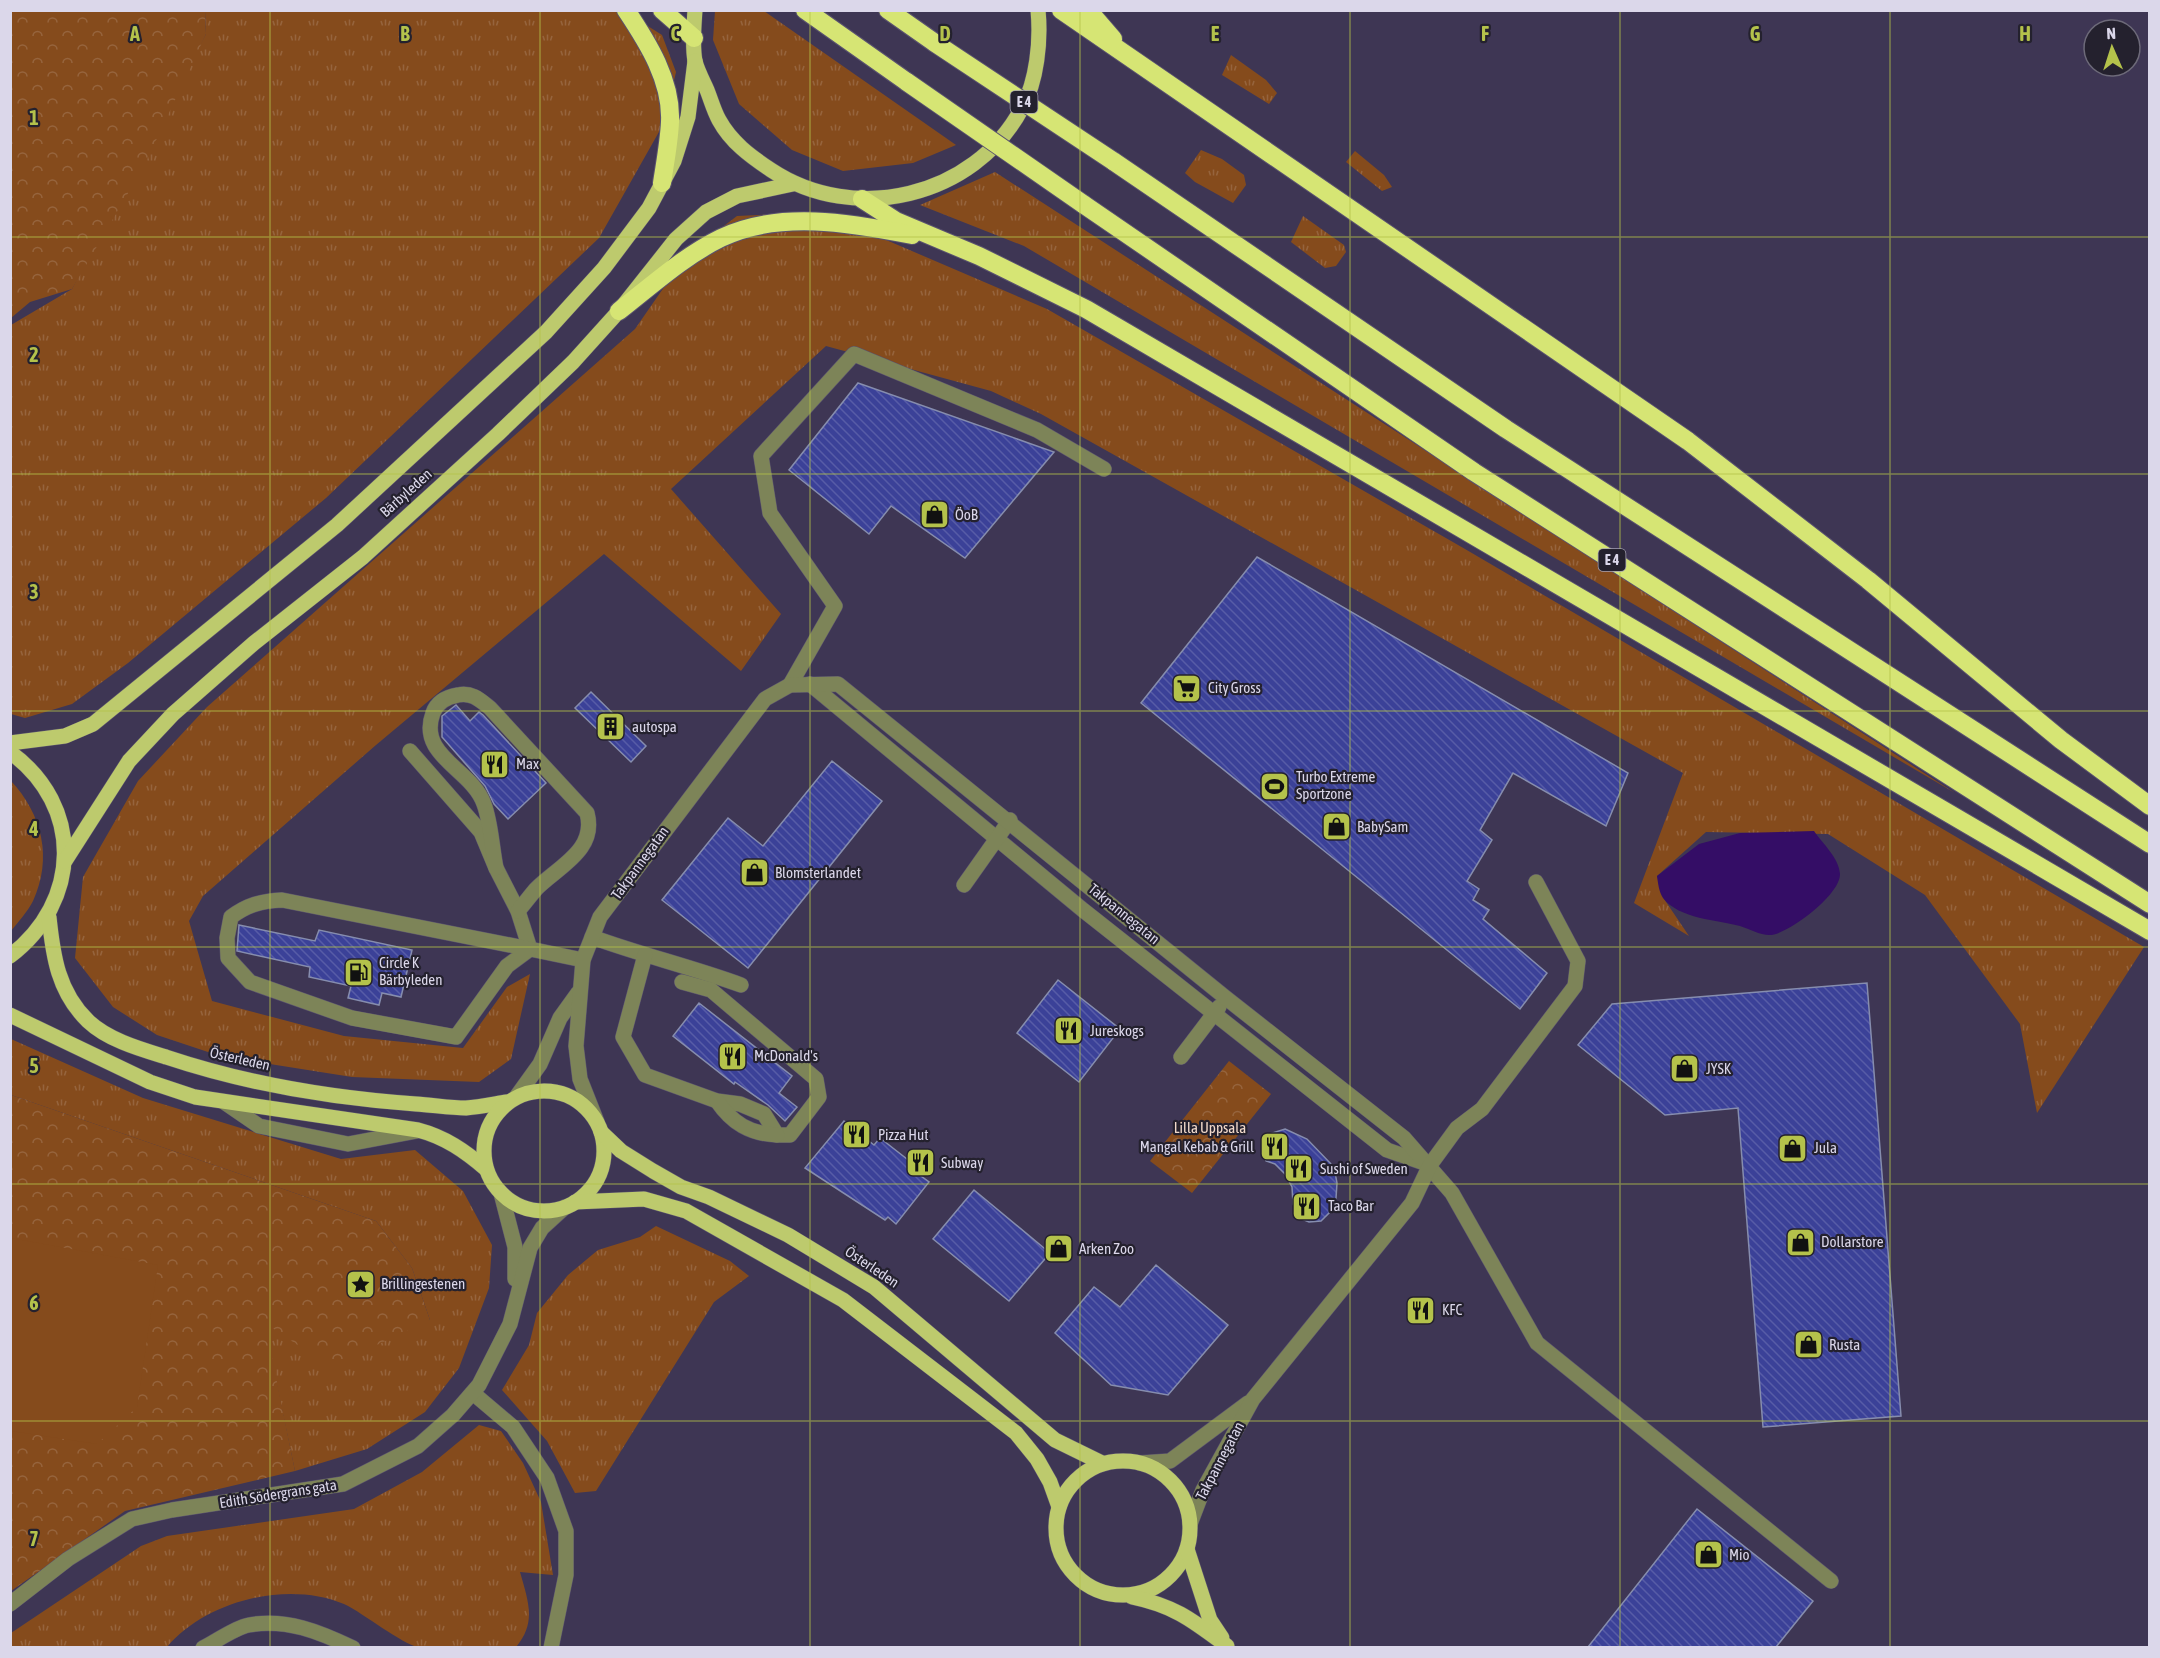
<svg xmlns="http://www.w3.org/2000/svg" width="2160" height="1658" viewBox="0 0 2160 1658" font-family="'Asap Condensed',sans-serif">
	<defs>
		<pattern id="grass-tufts" width="24" height="20" patternUnits="userSpaceOnUse" patternTransform="scale(1.5)"><rect width="24" height="20" fill="#854b1c"/><path d="M3 7l-1-3M5 7V3M7 7l1-3M15 17l-1-3M17 17v-4M19 17l1-3" fill="none" stroke="#96643d"/></pattern>
		<pattern id="forest-crowns" width="20" height="18" patternUnits="userSpaceOnUse" patternTransform="scale(1.5)"><rect width="20" height="18" fill="#854b1c"/><path d="M2 6a3 3 0 1 1 6 0M12 15a3 3 0 1 1 6 0" fill="none" stroke="#96643d"/></pattern>
		<pattern id="building-back-hatch" width="6" height="6" patternUnits="userSpaceOnUse" patternTransform="scale(1.5)"><rect width="6" height="6" fill="#3b4198"/><path d="M-1 5l2 2M0 0l6 6M5-1l2 2" fill="none" stroke="#575ca7"/></pattern>
	</defs>
	<rect width="100%" height="100%" fill="#3e3654"/>
	<!-- grass -->
	<g fill="url(#grass-tufts)">
		<polygon points="205,11 624,11 662,35 676,72 664,123 599,238 326,498 128,663 72,704 25,718 11,714 11,325 72,289 206,34"/>
		<polygon points="715,11 764,11 956,145 913,163 843,171 792,150 739,104 713,40"/>
		<polygon points="1231,55 1266,80 1277,93 1269,104 1222,75"/>
		<polygon points="1201,150 1222,159 1244,175 1246,185 1233,203 1195,182 1185,173"/>
		<polygon points="1355,151 1384,175 1392,187 1382,191 1346,162"/>
		<polygon points="995,172 1955,793 1024,246 920,205"/>
		<polygon points="821,212 1047,309 1465,549 2144,947 2037,1113 2020,1024 1925,895 1828,834 1706,832 1657,876 1664,899 1689,936 1634,903 1683,773 1041,414 991,391 826,346 671,489 781,614 741,671 604,554 376,745 203,896 189,921 212,1001 344,1036 463,1048 507,987 530,974 511,1059 479,1082 352,1077 220,1056 157,1035 113,1007 75,958 83,877 138,781 207,707 635,329 687,254 737,216"/>
		<polygon points="1303,216 1344,245 1346,252 1336,266 1325,268 1291,242"/>
		<path d="M11,781C42,814 53,858 33,901C28,911 18,922 11,931Z"/>
		<polygon points="11,1039 143,1098 341,1159 415,1150 463,1191 492,1245 489,1288 459,1368 425,1412 367,1449 295,1471 264,1323 430,1320 412,1268 376,1221 11,1095"/>
		<polygon points="656,1226 730,1261 749,1276 714,1302 596,1491 575,1493 547,1441 502,1390 529,1345 537,1313 568,1275 598,1250 640,1237"/>
		<path d="M479,1425L501,1431L523,1463L541,1502L553,1575L520,1572C528,1601 537,1622 516,1647C493,1648 470,1648 447,1648C439,1648 428,1649 420,1648C400,1643 365,1614 344,1604C287,1580 206,1601 167,1647H11V1633L141,1546L167,1536L354,1509L422,1472Z"/>
	</g>
	<!-- forest -->
	<g fill="url(#forest-crowns)">
		<polygon points="11,10 205,11 206,34 144,166 72,289 30,302 11,318"/>
		<polygon points="1229,1061 1271,1094 1192,1193 1150,1161"/>
		<polygon points="11,1095 376,1221 412,1268 430,1320 330,1367 265,1323 295,1471 125,1511 11,1591"/>
	</g>
	<!-- pitch -->
	<polygon fill="#854b1c" points="11,1238 158,1265 137,1407 97,1444 11,1431"/>
	<!-- water -->
	<path fill="#340d66" d="M1814,831C1823,844 1839,858 1840,874C1841,894 1790,933 1771,935C1762,936 1749,929 1740,926C1718,920 1679,919 1663,898C1659,892 1658,883 1657,876L1699,844L1740,833Z"/>
	<!-- building -->
	<g fill="url(#building-back-hatch)" stroke="#868dae" stroke-width="1.5">
		<polygon points="858,383 1054,452 965,558 891,506 869,534 789,470"/>
		<polygon points="1257,557 1628,773 1606,826 1513,773 1480,830 1492,840 1467,881 1479,889 1473,900 1489,910 1483,919 1547,973 1520,1009 1141,703"/>
		<polygon points="591,692 646,746 631,762 575,708"/>
		<polygon points="456,705 470,721 479,712 483,715 546,783 508,819 494,804 485,786 442,737 442,716"/>
		<polygon points="832,761 882,801 748,968 662,900 728,818 763,846"/>
		<polygon points="239,925 315,941 319,930 412,950 401,997 382,993 379,1005 348,998 351,986 309,977 310,967 237,951"/>
		<polygon points="1058,980 1120,1029 1079,1082 1017,1033"/>
		<polygon points="1867,983 1901,1416 1763,1427 1738,1108 1665,1115 1578,1045 1612,1004"/>
		<polygon points="699,1003 792,1076 779,1093 797,1107 785,1121 768,1105 735,1082 734,1084 673,1036"/>
		<polygon points="844,1121 874,1145 880,1138 907,1159 914,1151 930,1164 921,1176 929,1182 896,1224 888,1217 885,1220 805,1168"/>
		<polygon points="1285,1129 1307,1139 1334,1167 1337,1183 1336,1198 1330,1212 1321,1221 1309,1222 1299,1218 1293,1204 1292,1187 1285,1174 1275,1164 1266,1161 1262,1151 1266,1135"/>
		<polygon points="974,1190 1050,1253 1009,1301 933,1239"/>
		<polygon points="1156,1265 1228,1325 1168,1395 1111,1385 1055,1333 1094,1287 1120,1307"/>
		<polygon points="1697,1509 1813,1601 1776,1647 1588,1647"/>
	</g>
	<g fill="none" stroke-linecap="round" stroke-linejoin="round">
		<defs>
			<g id="minor">
				<polyline points="810,684 1083,910 1387,1150 1427,1164"/>
				<polyline points="790,685 835,606 770,513 761,456 854,354 1037,430 1104,469"/>
				<polyline points="410,751 481,832 496,868 518,911 530,949 583,960"/>
				<path d="M496,868C492,848 491,823 484,804C472,769 417,756 433,713C437,702 446,697 458,695C472,692 480,700 490,708L587,813C597,850 559,866 536,889C530,896 524,904 518,911"/>
				<polyline points="964,885 1010,820"/>
				<path d="M282,900L530,949L507,966L456,1037L352,1018L250,982L228,958L227,938L231,917C247,905 261,901 282,900Z"/>
				<path d="M592,937C641,955 692,967 741,985"/>
				<polyline points="645,955 623,1037 645,1075 717,1101 740,1104 764,1114 777,1135 790,1135 819,1097 816,1079 711,990 682,982"/>
				<polyline points="1181,1057 1219,1007"/>
				<polyline points="517,1096 540,1064 560,1018 578,993"/>
				<path d="M717,1101C732,1123 750,1134 777,1135"/>
				<polyline points="224,1102 259,1126 348,1144 417,1131"/>
				<polyline points="597,1122 580,1079 576,1046 583,960 600,917 765,699 790,685 838,684 1226,998 1404,1138 1452,1193 1537,1343 1831,1581"/>
				<polyline points="501,1193 515,1247 515,1279"/>
				<polyline points="474,1394 513,1427 547,1478 566,1531 566,1575 551,1648"/>
				<polyline points="1140,1463 1170,1461 1248,1403"/>
				<polyline points="1190,1524 1203,1490 1253,1399 1412,1203 1430,1165 1457,1128 1482,1109 1575,986 1578,961 1536,882"/>
				<polyline points="10,1604 68,1559 132,1519 172,1510 343,1484 418,1446 453,1415 479,1385 510,1324 530,1248 542,1228 565,1207"/>
				<path d="M203,1648C217,1641 234,1628 249,1625C286,1618 320,1632 353,1648"/>
			</g>
			<g id="major">
				<path d="M695,10C694,26 692,45 695,61C697,70 703,81 707,90C711,100 714,111 719,120C731,142 750,156 771,170C854,225 974,198 1022,108C1037,81 1041,41 1038,10"/>
				<polyline points="10,743 65,736 93,724 337,525 546,332 604,268 649,208 674,161 688,117 695,61"/>
				<path d="M10,752C84,806 81,902 10,956"/>
				<polyline points="65,861 129,761 173,714 254,643 363,557 498,434 573,362 619,311 676,239 706,212 737,196 793,184"/>
				<path d="M49,917C53,956 58,992 88,1021C108,1040 140,1049 166,1057C247,1084 331,1098 416,1104C433,1105 450,1108 466,1108C480,1107 494,1104 507,1102"/>
				<path d="M10,1015L150,1082L195,1097L418,1130C445,1137 465,1151 486,1169"/>
				<circle cx="544" cy="1151" r="60"/>
				<polyline points="601,1132 621,1151 653,1171 681,1187 709,1197 788,1235 874,1287 1055,1440 1102,1463"/>
				<polyline points="575,1202 644,1199 686,1211 843,1300 1016,1433 1037,1459 1050,1482 1059,1507"/>
				<circle cx="1123" cy="1528" r="67"/>
				<polyline points="1187,1549 1210,1620 1222,1638"/>
				<path d="M1132,1597C1175,1606 1192,1620 1227,1646"/>
			</g>
			<g id="highway">
				<path d="M626,10C648,43 672,81 670,122C669,143 665,163 662,183"/>
				<polyline points="662,10 694,38"/>
				<polyline points="805,10 907,82"/>
				<polyline points="888,10 935,43"/>
				<polyline points="1061,10 1688,441 1868,580 2061,740 2150,806"/>
				<polyline points="1088,10 1113,39"/>
				<polyline points="1113,161 1506,429 2150,844"/>
				<polyline points="862,199 896,221 979,256 1086,309 2150,931"/>
				<polyline points="1083,204 1474,472 2150,904"/>
				<path d="M619,311C651,286 684,256 721,238C779,210 851,223 912,235"/>
			</g>
		</defs>
		<!-- minor casing -->
		<use href="#minor" stroke="#5a536f" stroke-width="16"/>
		<!-- major casing -->
		<use href="#major" stroke="#5a536f" stroke-width="16"/>
		<!-- highway casing -->
		<use href="#highway" stroke="#5a536f" stroke-width="20"/>
		<!-- minor -->
		<use href="#minor" stroke="#7d8458" stroke-width="15"/>
		<!-- major -->
		<use href="#major" stroke="#bdca6d" stroke-width="15"/>
		<!-- highway -->
		<use href="#highway" stroke="#d6e574" stroke-width="18"/>
		<defs>
			<g id="highway-bridge">
				<polyline points="935,43 1113,161"/>
				<polyline points="907,82 1083,204"/>
			</g>
		</defs>
		<!-- highway-bridge casing -->
		<use href="#highway-bridge" stroke="#5a536f" stroke-width="20" stroke-linecap="butt"/>
		<!-- highway-bridge -->
		<use href="#highway-bridge" stroke="#d6e574" stroke-width="18"/>
	</g>
	<!-- grid -->
	<path fill="none" stroke="#b4c24b" stroke-width="1.5" stroke-opacity="0.55" d="M270,10V1648M540,10V1648M810,10V1648M1080,10V1648M1350,10V1648M1620,10V1648M1890,10V1648M10,237H2150M10,474H2150M10,711H2150M10,947H2150M10,1184H2150M10,1421H2150"/>
	<!-- icons -->
	<defs>
		<symbol id="shop-square" viewBox="-11 -11 22 22"><rect x="-9" y="-9" width="18" height="18" rx="4" fill="#b4c24b" stroke="#24212e"/><path d="M-5-2.5h2.3a2.7 3.5 0 0 1 5.4 0H5L5.5 6h-11ZM-1.5-2.5h3a1.5 2.3 0 0 0-3 0Z" fill="#111"/></symbol>
		<symbol id="supermarket-square" viewBox="-11 -11 22 22"><rect x="-9" y="-9" width="18" height="18" rx="4" fill="#b4c24b" stroke="#24212e"/><path d="M-6-5.5h2.5l.6 2H6L4.5 2H-2.5L-4.4-4H-6ZM-1.5 3.2a1.3 1.3 0 1 0 .1 0ZM3 3.2a1.3 1.3 0 1 0 .1 0Z" fill="#111"/></symbol>
		<symbol id="building-square" viewBox="-11 -11 22 22"><rect x="-9" y="-9" width="18" height="18" rx="4" fill="#b4c24b" stroke="#24212e"/><path d="M-4-6H4V6H1V3H-1V6H-4ZM-2.5-4.3h1.7v1.8h-1.7ZM.8-4.3h1.7v1.8H.8ZM-2.5-1h1.7V.8h-1.7ZM.8-1h1.7V.8H.8Z" fill="#111"/></symbol>
		<symbol id="restaurant-square" viewBox="-11 -11 22 22"><rect x="-9" y="-9" width="18" height="18" rx="4" fill="#b4c24b" stroke="#24212e"/><path d="M-5-6h1v4h1v-4h1v4h1v-4h1v5L-1.5 .5V6h-2V.5L-5-1ZM5-6V6H3V1.5H1.5Q1.5-4 5-6Z" fill="#111"/></symbol>
		<symbol id="stadium-square" viewBox="-11 -11 22 22"><rect x="-9" y="-9" width="18" height="18" rx="4" fill="#b4c24b" stroke="#24212e"/><path d="M0-5a6.5 5 0 1 0 0 10a6.5 5 0 1 0 0-10ZM-3.5-1.8h7v3.6h-7Z" fill="#111"/></symbol>
		<symbol id="fuel-square" viewBox="-11 -11 22 22"><rect x="-9" y="-9" width="18" height="18" rx="4" fill="#b4c24b" stroke="#24212e"/><path d="M-5.5-6h7V0h2V4h1.3V-2.5L3-4.5l.8-.8L6-3V5H2.5V1h-1V6h-7ZM-4.2-4.7v3.2H.2V-4.7Z" fill="#111"/></symbol>
		<symbol id="sight-square" viewBox="-11 -11 22 22"><rect x="-9" y="-9" width="18" height="18" rx="4" fill="#b4c24b" stroke="#24212e"/><path d="M0-6L1.8-2.2L6-1.7L2.9 1.2L3.7 5.4L0 3.3L-3.7 5.4L-2.9 1.2L-6-1.7L-1.8-2.2Z" fill="#111"/></symbol>
	</defs>
	<g fill-rule="evenodd">
		<use href="#shop-square" x="918" y="498" width="33" height="33"/>
		<use href="#supermarket-square" x="1170" y="672" width="33" height="33"/>
		<use href="#building-square" x="594" y="710" width="33" height="33"/>
		<use href="#restaurant-square" x="478" y="748" width="33" height="33"/>
		<use href="#stadium-square" x="1258" y="770" width="33" height="33"/>
		<use href="#shop-square" x="1320" y="810" width="33" height="33"/>
		<use href="#shop-square" x="738" y="856" width="33" height="33"/>
		<use href="#fuel-square" x="342" y="956" width="33" height="33"/>
		<use href="#restaurant-square" x="1052" y="1014" width="33" height="33"/>
		<use href="#restaurant-square" x="716" y="1040" width="33" height="33"/>
		<use href="#shop-square" x="1668" y="1052" width="33" height="33"/>
		<use href="#restaurant-square" x="840" y="1118" width="33" height="33"/>
		<use href="#restaurant-square" x="1258" y="1130" width="33" height="33"/>
		<use href="#shop-square" x="1776" y="1132" width="33" height="33"/>
		<use href="#restaurant-square" x="904" y="1146" width="33" height="33"/>
		<use href="#restaurant-square" x="1282" y="1152" width="33" height="33"/>
		<use href="#restaurant-square" x="1290" y="1190" width="33" height="33"/>
		<use href="#shop-square" x="1784" y="1226" width="33" height="33"/>
		<use href="#shop-square" x="1042" y="1232" width="33" height="33"/>
		<use href="#sight-square" x="344" y="1268" width="33" height="33"/>
		<use href="#restaurant-square" x="1404" y="1294" width="33" height="33"/>
		<use href="#shop-square" x="1792" y="1328" width="33" height="33"/>
		<use href="#shop-square" x="1692" y="1538" width="33" height="33"/>
	</g>
	<g text-anchor="middle" stroke-width="4.5" stroke-linejoin="round" paint-order="stroke">
		<!-- shield labels -->
		<g fill="#24212e" stroke="#a4a0b2" stroke-width="1.5">
			<rect x="1010.5" y="91" width="27" height="22" rx="4.5"/>
			<rect x="1598.5" y="549" width="27" height="22" rx="4.5"/>
		</g>
		<g font-size="14" font-weight="bold" fill="#dbd7ea">
			<text x="1024" y="107">E 4</text>
			<text x="1612" y="565">E 4</text>
		</g>
		<!-- street labels -->
		<g font-size="15" fill="#dbd7ea" stroke="#24212e">
			<text transform="translate(406 493) rotate(-42)" y="5">Bärbyleden</text>
			<text transform="translate(640 863) rotate(-54)" y="5">Takpannegatan</text>
			<text transform="translate(1124 914) rotate(39)" y="5">Takpannegatan</text>
			<text transform="translate(240 1059) rotate(13)" y="5">Österleden</text>
			<text transform="translate(872 1267) rotate(34)" y="5">Österleden</text>
			<text transform="translate(1220 1461) rotate(-62)" y="5">Takpannegatan</text>
			<text transform="translate(278 1494) rotate(-9)" y="5">Edith Södergrans gata</text>
		</g>
		<!-- poi labels -->
		<g font-size="15" fill="#dbd7ea" stroke="#24212e" text-anchor="start">
			<text x="955" y="520">ÖoB</text>
			<text x="1208" y="693">City Gross</text>
			<text x="632" y="732">autospa</text>
			<text x="516" y="769">Max</text>
			<text x="1296" y="782">Turbo Extreme<tspan x="1296" dy="17">Sportzone</tspan></text>
			<text x="1357" y="832">BabySam</text>
			<text x="775" y="878">Blomsterlandet</text>
			<text x="379" y="968">Circle K<tspan x="379" dy="17">Bärbyleden</tspan></text>
			<text x="1090" y="1036">Jureskogs</text>
			<text x="754" y="1061">McDonald's</text>
			<text x="1706" y="1074">JYSK</text>
			<text x="878" y="1140">Pizza Hut</text>
			<text x="1254" y="1152" text-anchor="end">Mangal Kebab &amp; Grill</text>
			<text x="1814" y="1153">Jula</text>
			<text x="941" y="1168">Subway</text>
			<text x="1320" y="1174">Sushi of Sweden</text>
			<text x="1328" y="1211">Taco Bar</text>
			<text x="1821" y="1247">Dollarstore</text>
			<text x="1079" y="1254">Arken Zoo</text>
			<text x="381" y="1289">Brillingestenen</text>
			<text x="1442" y="1315">KFC</text>
			<text x="1829" y="1350">Rusta</text>
			<text x="1729" y="1560">Mio</text>
		</g>
		<!-- park labels -->
		<g font-size="15" fill="#f2dacb" stroke="#24212e">
			<text x="1210" y="1133">Lilla Uppsala</text>
		</g>
	</g>
	<g font-size="20" text-anchor="middle" font-weight="bold" fill="#b4c24b" stroke="#24212e" stroke-width="4.5" stroke-linejoin="round" paint-order="stroke">
		<text x="135" y="41">A</text>
		<text x="405" y="41">B</text>
		<text x="675" y="41">C</text>
		<text x="945" y="41">D</text>
		<text x="1215" y="41">E</text>
		<text x="1485" y="41">F</text>
		<text x="1755" y="41">G</text>
		<text x="2025" y="41">H</text>
		<text x="34" y="125">1</text>
		<text x="34" y="362">2</text>
		<text x="34" y="599">3</text>
		<text x="34" y="836">4</text>
		<text x="34" y="1073">5</text>
		<text x="34" y="1310">6</text>
		<text x="34" y="1546">7</text>
	</g>
	<!-- border -->
	<rect width="2160" height="1658" fill="none" stroke="#dbd7ea" stroke-width="24"/>
	<!-- north arrow -->
	<g transform="translate(2112 48) rotate(357)"><circle r="28" fill="#24212e" stroke="#6d6a79" stroke-width="1.5"/>
	<path d="M0-4.5L10 22L0 15L-10 22Z" fill="#b4c24b"/>
	<text y="-9" font-size="16" font-weight="bold" text-anchor="middle" fill="#dbd7ea">N</text>
	</g>
</svg>
